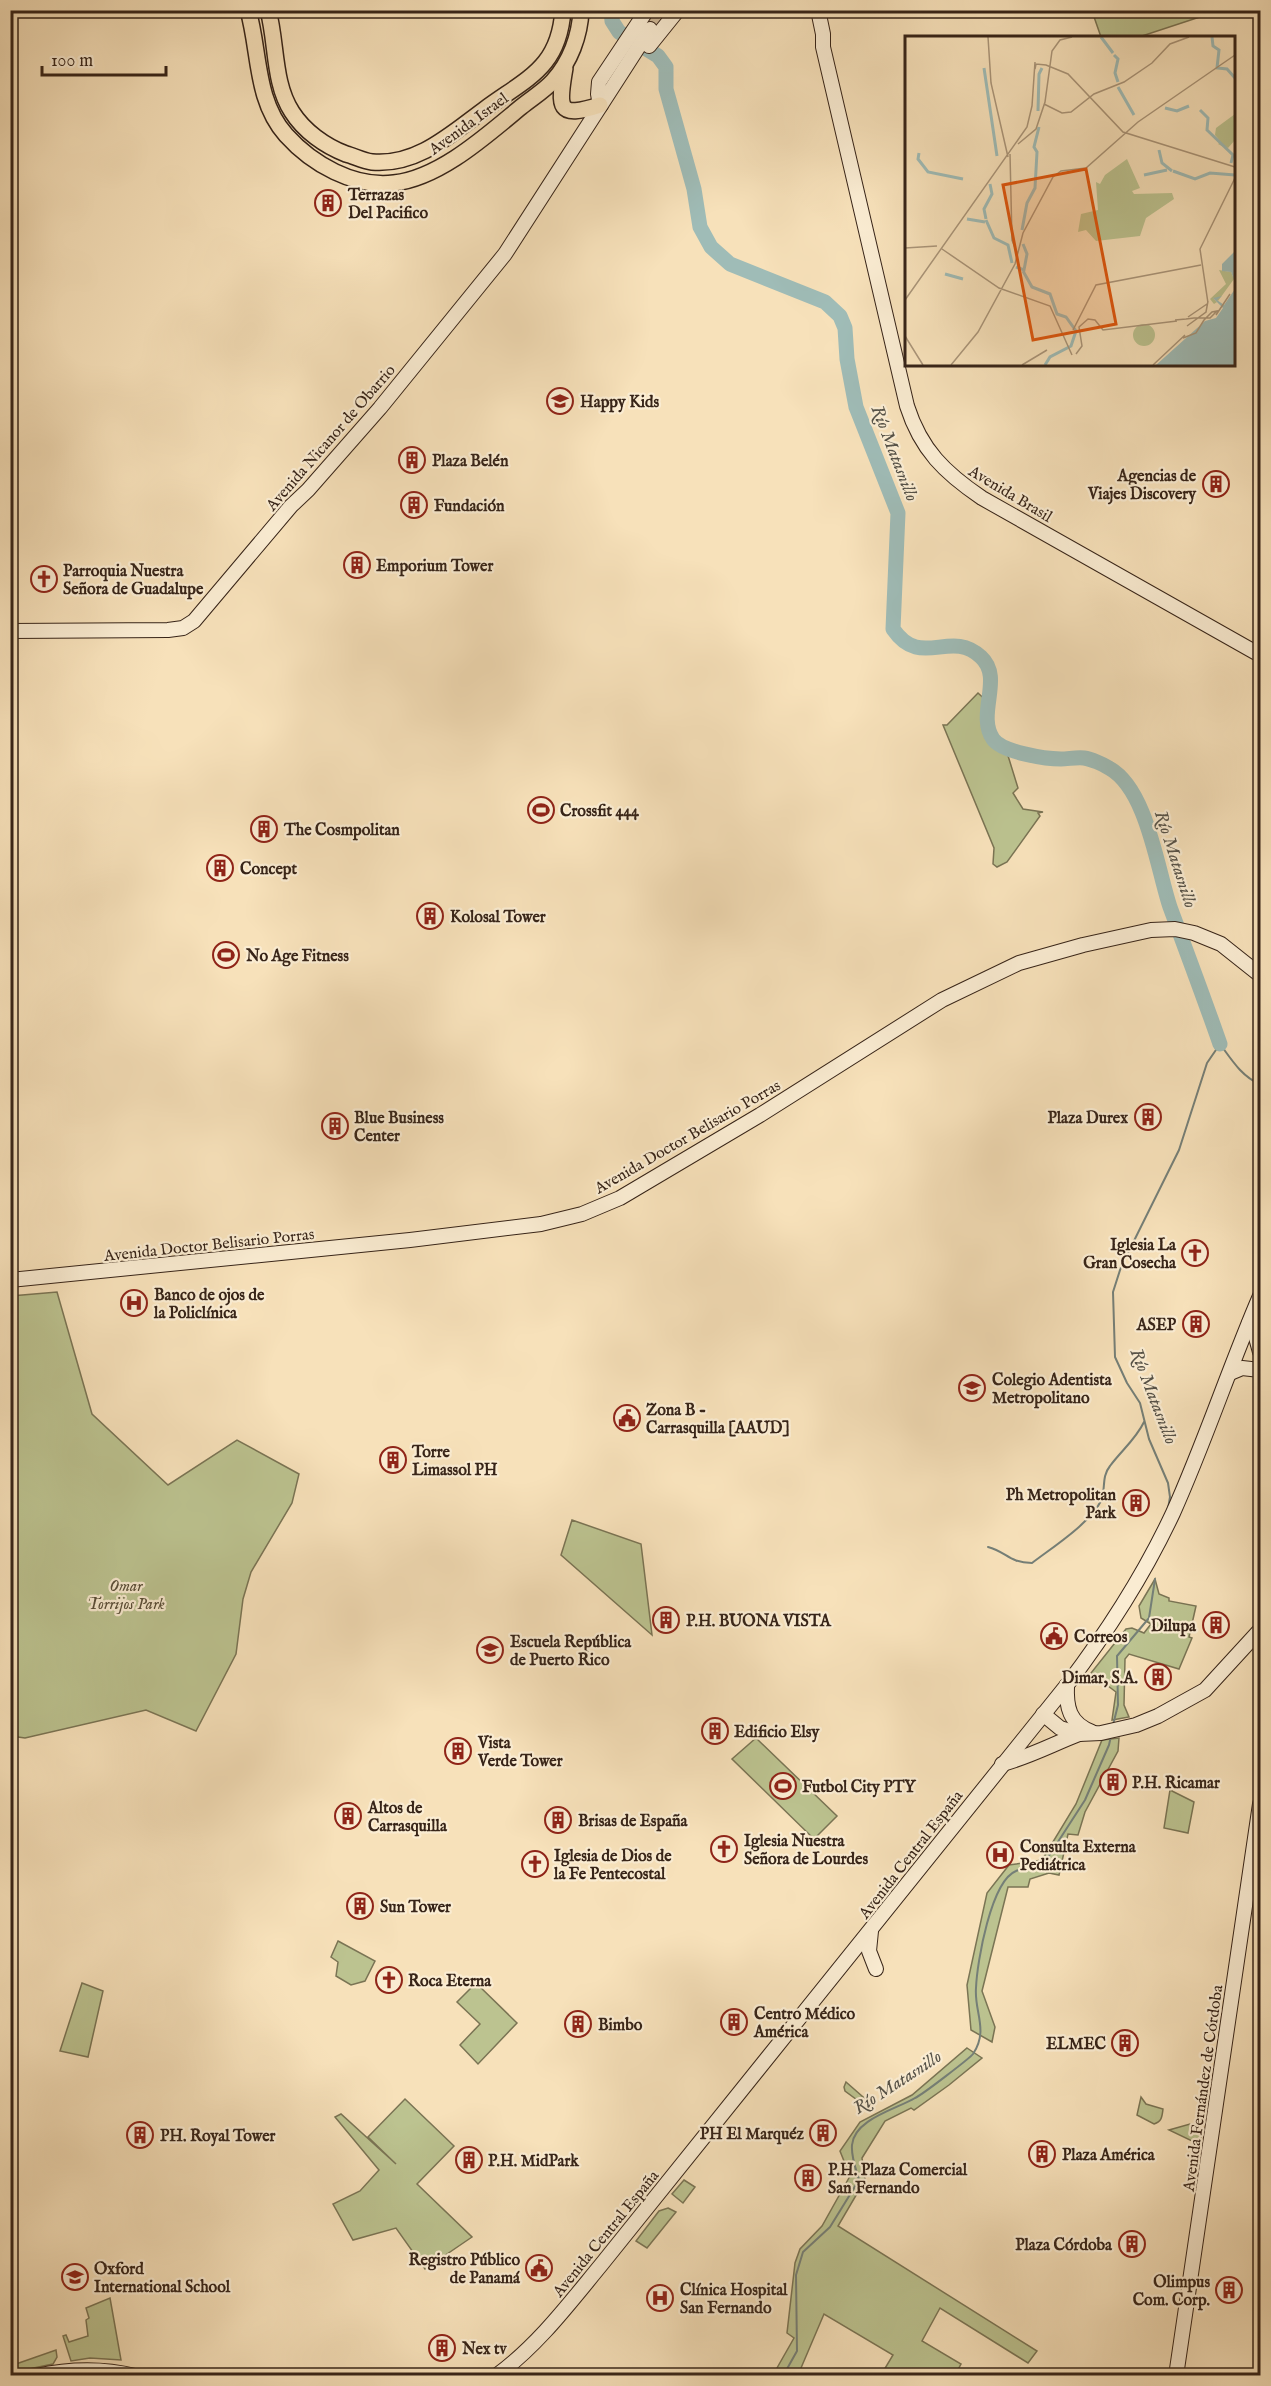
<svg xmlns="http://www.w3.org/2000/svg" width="1271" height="2386" viewBox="0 0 1271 2386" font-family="'IM FELL English',serif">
	<rect width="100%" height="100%" fill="#f7e1ba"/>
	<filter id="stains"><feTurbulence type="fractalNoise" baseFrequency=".00333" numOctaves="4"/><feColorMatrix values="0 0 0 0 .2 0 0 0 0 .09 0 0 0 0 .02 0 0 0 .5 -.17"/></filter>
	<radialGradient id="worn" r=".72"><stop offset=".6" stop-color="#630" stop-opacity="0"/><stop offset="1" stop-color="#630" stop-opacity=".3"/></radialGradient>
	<!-- green -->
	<g fill="#bcc390" stroke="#7a7454" stroke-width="1.5">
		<polygon points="1092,11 1092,10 1218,11 1139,37 1101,37"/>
		<polygon points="978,693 991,705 990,721 995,736 1005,746 1018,788 1013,793 1023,809 1043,812 1038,813 1040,816 1007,862 997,867 993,864 994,848 943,725 947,725"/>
		<polygon points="57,1292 92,1414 168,1485 237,1440 299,1474 292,1503 251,1572 243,1599 236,1654 196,1731 146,1710 25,1738 11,1736 11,1296"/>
		<polygon points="572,1520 641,1544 652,1635 561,1555"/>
		<polygon points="1155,1579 1159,1594 1169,1598 1169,1601 1196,1606 1189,1637 1192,1638 1179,1669 1129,1654 1125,1659 1124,1705 1129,1717 1112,1720 1116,1692 1091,1673 1126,1629 1132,1628 1144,1633 1151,1624 1141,1618 1139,1606"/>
		<polygon points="756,1738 837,1816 814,1839 732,1759"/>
		<polygon points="1119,1738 1118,1751 1085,1812 1078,1835 1068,1834 1059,1875 1049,1873 1030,1879 1028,1887 1008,1887 982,1991 995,2027 992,2042 971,2030 967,1985 987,1893 1009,1865 1042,1860 1076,1804 1102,1740"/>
		<polygon points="1170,1790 1194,1802 1188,1833 1164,1828"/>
		<polygon points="338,1941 375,1961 365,1981 351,1985 336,1976 338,1962 331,1957"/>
		<polygon points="82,1983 103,1991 88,2057 60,2051"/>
		<polygon points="476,1983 517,2023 478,2064 460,2045 480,2024 457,2002"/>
		<polygon points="967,2048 982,2058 949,2085 914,2110 911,2108 885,2121 862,2158 865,2180 838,2226 1037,2351 1028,2363 940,2308 922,2341 961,2364 955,2375 881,2375 893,2355 824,2314 798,2375 773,2375 794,2338 787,2333 795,2263 800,2249 822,2226 850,2176 840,2151 860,2122 912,2095"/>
		<polygon points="846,2082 870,2103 874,2100 876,2102 864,2105 845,2091 844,2087"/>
		<path d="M1141,2097L1146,2104L1163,2109C1162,2117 1162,2121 1154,2124L1137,2115Z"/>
		<polygon points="405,2099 454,2146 417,2184 472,2237 425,2269 396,2228 353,2240 333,2204 360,2191 379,2170 335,2117 341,2114 396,2164 368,2137"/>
		<polygon points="1190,2124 1202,2132 1201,2138 1194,2142 1169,2130"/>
		<polygon points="684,2180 695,2187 683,2203 672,2194"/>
		<polygon points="668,2208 676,2212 647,2248 636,2241 659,2211"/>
		<polygon points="110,2298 121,2360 90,2358 71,2361 63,2336 66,2335 69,2342 88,2336 86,2320 89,2318 86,2308"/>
		<polygon points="56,2350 57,2357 53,2364 19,2371 16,2364"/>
	</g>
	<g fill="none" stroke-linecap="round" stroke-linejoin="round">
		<!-- stream -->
		<g stroke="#757f77" stroke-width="2">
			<path d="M1168,1509L1170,1497L1168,1483L1149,1439L1140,1403L1127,1383L1115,1357L1113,1292L1121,1267L1179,1150L1207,1063L1220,1044C1231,1059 1242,1077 1260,1084"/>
			<path d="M988,1547C1007,1552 1009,1563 1032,1563C1053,1547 1089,1524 1101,1501C1106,1490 1101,1477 1110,1466C1121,1451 1136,1439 1144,1422"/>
			<polyline points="1113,1725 1118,1705 1117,1656 1149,1618 1155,1579"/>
			<path d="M783,2376L797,2351L796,2275L803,2252L830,2227L859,2180C856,2169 851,2157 852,2145C854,2119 897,2109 915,2098C922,2095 970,2058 973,2054C989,2030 974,2012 976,1988C977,1962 991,1881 1016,1871C1024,1867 1035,1867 1043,1865L1085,1800L1109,1745L1111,1736"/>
		</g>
		<!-- river -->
		<path stroke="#9fbcb7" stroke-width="15" d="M611,10L612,21L619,32L658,56L666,67V89L694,189L700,227L711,247L730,264L825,302L840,316L845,328L847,359L856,407L898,513L893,629C921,670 950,628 981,657C1004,678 976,714 993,739C1002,752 1045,759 1061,759C1068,759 1077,757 1084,758C1091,759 1103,764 1109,768C1147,789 1157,868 1170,907C1187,953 1204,998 1220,1044"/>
		<!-- secondary-tunnel -->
		<polyline stroke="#d1bb9a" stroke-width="14" stroke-dasharray="14 7" stroke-linecap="butt" points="650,29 663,10"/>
		<defs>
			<g id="secondary">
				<path d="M818,10L823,34V47L907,406C921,450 945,473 982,498L1260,655"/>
				<polyline points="649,46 678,10"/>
				<polyline points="600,105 598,94 599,82 647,10"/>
				<polyline points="10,631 168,630 183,628 194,621 291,506 308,490 380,408 505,254 650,29"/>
				<polyline points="10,1280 410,1240 541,1224 582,1214 620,1198 760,1115 942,1000 1019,963 1083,945 1151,930 1175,929 1194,933 1221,944 1260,975"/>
				<polyline points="1249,1323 1255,1334 1260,1352"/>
				<polyline points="1230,1373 1242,1368 1260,1370"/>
				<path d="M1067,1685C1066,1707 1069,1723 1092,1732"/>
				<polyline points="1043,1714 1060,1728 1079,1734 1101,1733 1136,1725 1158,1716 1205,1690 1260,1630"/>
				<path d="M1002,1764C1029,1757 1053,1744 1079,1734"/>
				<polyline points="871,1931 869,1951 876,1969"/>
				<path d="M36,2376C68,2369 103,2368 135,2376"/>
				<path d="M496,2376C538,2345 568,2305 601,2265L1067,1685C1108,1631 1144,1575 1173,1513C1205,1442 1229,1368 1260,1296"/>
				<polyline points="1176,2376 1260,1804"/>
			</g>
			<g id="primary">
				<path d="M248,10C260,52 255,100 286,135C312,164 354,188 394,183C440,178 487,135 521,107C532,98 544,91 553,81C570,62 580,36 581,10"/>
				<path d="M268,10C277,43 273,83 292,112C304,131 325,146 346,154C354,156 363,161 372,162C417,166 451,134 485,109C527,78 559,68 563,10"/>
				<path d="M565,68C558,108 557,119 600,105"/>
			</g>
		</defs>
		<!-- secondary casing -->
		<use href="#secondary" stroke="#372418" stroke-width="16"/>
		<!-- primary casing -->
		<use href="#primary" stroke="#372418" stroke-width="18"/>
		<!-- secondary -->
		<use href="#secondary" stroke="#faecd2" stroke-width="14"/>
		<!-- primary -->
		<use href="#primary" stroke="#f7e1ba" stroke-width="15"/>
	</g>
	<!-- icons -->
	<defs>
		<symbol id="building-ring" viewBox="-11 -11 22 22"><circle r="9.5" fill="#faecd2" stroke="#8f2418" stroke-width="1.5"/><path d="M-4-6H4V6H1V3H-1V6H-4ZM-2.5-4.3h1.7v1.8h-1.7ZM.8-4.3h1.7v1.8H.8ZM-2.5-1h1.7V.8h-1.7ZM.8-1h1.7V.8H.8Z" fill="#8f2418"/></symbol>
		<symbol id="school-ring" viewBox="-11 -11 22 22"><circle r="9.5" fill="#faecd2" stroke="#8f2418" stroke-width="1.5"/><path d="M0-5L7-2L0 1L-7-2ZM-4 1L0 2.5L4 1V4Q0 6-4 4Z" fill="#8f2418"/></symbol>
		<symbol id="church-ring" viewBox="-11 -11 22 22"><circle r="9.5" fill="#faecd2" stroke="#8f2418" stroke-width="1.5"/><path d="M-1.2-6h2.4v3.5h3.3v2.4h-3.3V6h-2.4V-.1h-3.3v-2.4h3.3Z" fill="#8f2418"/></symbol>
		<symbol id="stadium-ring" viewBox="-11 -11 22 22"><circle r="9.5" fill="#faecd2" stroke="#8f2418" stroke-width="1.5"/><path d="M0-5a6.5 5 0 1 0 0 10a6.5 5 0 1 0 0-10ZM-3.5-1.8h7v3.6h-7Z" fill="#8f2418"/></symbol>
		<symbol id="hospital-ring" viewBox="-11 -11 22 22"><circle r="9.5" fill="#faecd2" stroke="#8f2418" stroke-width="1.5"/><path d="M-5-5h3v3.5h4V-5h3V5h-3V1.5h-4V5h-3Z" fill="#8f2418"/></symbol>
		<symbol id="civic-ring" viewBox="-11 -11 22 22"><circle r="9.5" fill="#faecd2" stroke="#8f2418" stroke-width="1.5"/><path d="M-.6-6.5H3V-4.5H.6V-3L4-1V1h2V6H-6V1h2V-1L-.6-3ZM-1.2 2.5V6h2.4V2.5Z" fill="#8f2418"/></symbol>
		<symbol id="university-ring" viewBox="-11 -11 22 22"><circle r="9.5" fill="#faecd2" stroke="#8f2418" stroke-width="1.5"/><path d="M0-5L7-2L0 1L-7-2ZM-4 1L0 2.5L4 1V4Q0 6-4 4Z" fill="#8f2418"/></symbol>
	</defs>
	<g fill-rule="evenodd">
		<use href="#building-ring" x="313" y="188" width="30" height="30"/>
		<use href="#school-ring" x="545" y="386" width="30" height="30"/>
		<use href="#building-ring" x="397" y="445" width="30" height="30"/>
		<use href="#building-ring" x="1201" y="469" width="30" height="30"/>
		<use href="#building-ring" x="399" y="490" width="30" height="30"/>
		<use href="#building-ring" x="342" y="550" width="30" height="30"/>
		<use href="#church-ring" x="29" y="564" width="30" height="30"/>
		<use href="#stadium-ring" x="526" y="795" width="30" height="30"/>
		<use href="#building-ring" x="249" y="814" width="30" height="30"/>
		<use href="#building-ring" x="205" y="853" width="30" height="30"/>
		<use href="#building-ring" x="415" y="901" width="30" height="30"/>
		<use href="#stadium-ring" x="211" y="940" width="30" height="30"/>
		<use href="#building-ring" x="1133" y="1102" width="30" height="30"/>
		<use href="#building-ring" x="320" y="1111" width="30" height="30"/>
		<use href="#church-ring" x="1180" y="1238" width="30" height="30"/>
		<use href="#hospital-ring" x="119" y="1288" width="30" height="30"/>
		<use href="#building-ring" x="1181" y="1309" width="30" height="30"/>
		<use href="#school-ring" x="957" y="1373" width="30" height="30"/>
		<use href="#civic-ring" x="612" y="1403" width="30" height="30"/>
		<use href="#building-ring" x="378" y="1445" width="30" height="30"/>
		<use href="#building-ring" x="1121" y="1488" width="30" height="30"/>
		<use href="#building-ring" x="651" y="1605" width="30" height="30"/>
		<use href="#building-ring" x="1201" y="1610" width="30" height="30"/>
		<use href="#civic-ring" x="1039" y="1621" width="30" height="30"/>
		<use href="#school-ring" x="475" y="1635" width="30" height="30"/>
		<use href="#building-ring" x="1143" y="1662" width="30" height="30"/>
		<use href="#building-ring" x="700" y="1716" width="30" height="30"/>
		<use href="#building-ring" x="443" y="1736" width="30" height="30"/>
		<use href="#building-ring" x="1098" y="1767" width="30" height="30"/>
		<use href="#stadium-ring" x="768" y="1771" width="30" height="30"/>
		<use href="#building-ring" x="333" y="1801" width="30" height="30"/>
		<use href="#building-ring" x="543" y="1805" width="30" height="30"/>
		<use href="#church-ring" x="709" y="1834" width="30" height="30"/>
		<use href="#hospital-ring" x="985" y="1840" width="30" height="30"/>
		<use href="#church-ring" x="520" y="1849" width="30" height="30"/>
		<use href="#building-ring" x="345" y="1891" width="30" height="30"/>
		<use href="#church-ring" x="374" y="1965" width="30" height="30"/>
		<use href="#building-ring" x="719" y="2007" width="30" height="30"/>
		<use href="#building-ring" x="563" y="2009" width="30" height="30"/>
		<use href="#building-ring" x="1110" y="2028" width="30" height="30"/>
		<use href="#building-ring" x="808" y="2118" width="30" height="30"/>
		<use href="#building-ring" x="125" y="2120" width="30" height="30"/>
		<use href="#building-ring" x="1027" y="2139" width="30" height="30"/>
		<use href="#building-ring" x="454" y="2145" width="30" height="30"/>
		<use href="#building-ring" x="793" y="2163" width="30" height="30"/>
		<use href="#building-ring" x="1117" y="2229" width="30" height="30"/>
		<use href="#civic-ring" x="524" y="2253" width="30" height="30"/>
		<use href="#university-ring" x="60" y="2262" width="30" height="30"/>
		<use href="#building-ring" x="1214" y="2275" width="30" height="30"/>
		<use href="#hospital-ring" x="645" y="2283" width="30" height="30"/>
		<use href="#building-ring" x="427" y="2333" width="30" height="30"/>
	</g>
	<g text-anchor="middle" stroke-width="4.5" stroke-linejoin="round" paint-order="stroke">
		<!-- street labels -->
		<g font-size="16" fill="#372418" stroke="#faecd2">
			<text transform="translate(468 123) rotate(-36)" y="6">Avenida Israel</text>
			<text transform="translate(330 437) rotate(-49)" y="6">Avenida Nicanor de Obarrio</text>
			<text transform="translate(1011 493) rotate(31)" y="6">Avenida Brasil</text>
			<text transform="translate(687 1136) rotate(-30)" y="6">Avenida Doctor Belisario Porras</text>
			<text transform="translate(209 1244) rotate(-6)" y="6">Avenida Doctor Belisario Porras</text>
			<text transform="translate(910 1854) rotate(-52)" y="6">Avenida Central España</text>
			<text transform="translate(1202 2088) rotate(-82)" y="6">Avenida Fernández de Córdoba</text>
			<text transform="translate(605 2233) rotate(-51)" y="6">Avenida Central España</text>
		</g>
		<!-- poi labels -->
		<g font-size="16" font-weight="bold" fill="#372418" stroke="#faecd2" text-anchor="start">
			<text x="348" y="200">Terrazas<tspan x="348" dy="18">Del Pacifico</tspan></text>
			<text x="580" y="407">Happy Kids</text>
			<text x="432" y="466">Plaza Belén</text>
			<text x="1196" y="481" text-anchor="end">Agencias de<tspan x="1196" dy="18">Viajes Discovery</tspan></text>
			<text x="434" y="511">Fundación</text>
			<text x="376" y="571">Emporium Tower</text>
			<text x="63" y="576">Parroquia Nuestra<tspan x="63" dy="18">Señora de Guadalupe</tspan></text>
			<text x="560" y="816">Crossfit 444</text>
			<text x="284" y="835">The Cosmpolitan</text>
			<text x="240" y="874">Concept</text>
			<text x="450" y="922">Kolosal Tower</text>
			<text x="246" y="961">No Age Fitness</text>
			<text x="354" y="1123">Blue Business<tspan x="354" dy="18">Center</tspan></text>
			<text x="1128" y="1123" text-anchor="end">Plaza Durex</text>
			<text x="1176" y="1250" text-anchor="end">Iglesia La<tspan x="1176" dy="18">Gran Cosecha</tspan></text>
			<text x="154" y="1300">Banco de ojos de<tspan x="154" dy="18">la Policlínica</tspan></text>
			<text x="1176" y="1330" text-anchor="end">ASEP</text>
			<text x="992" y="1385">Colegio Adentista<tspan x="992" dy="18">Metropolitano</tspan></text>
			<text x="646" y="1415">Zona B -<tspan x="646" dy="18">Carrasquilla [AAUD]</tspan></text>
			<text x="412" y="1457">Torre<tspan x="412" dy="18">Limassol PH</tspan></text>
			<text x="1116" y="1500" text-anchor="end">Ph Metropolitan<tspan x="1116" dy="18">Park</tspan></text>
			<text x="686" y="1626">P.H. BUONA VISTA</text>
			<text x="1196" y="1631" text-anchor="end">Dilupa</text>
			<text x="1074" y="1642">Correos</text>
			<text x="510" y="1647">Escuela República<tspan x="510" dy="18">de Puerto Rico</tspan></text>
			<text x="1138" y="1683" text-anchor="end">Dimar, S.A.</text>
			<text x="734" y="1737">Edificio Elsy</text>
			<text x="478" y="1748">Vista<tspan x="478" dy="18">Verde Tower</tspan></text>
			<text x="1132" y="1788">P.H. Ricamar</text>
			<text x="802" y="1792">Futbol City PTY</text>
			<text x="368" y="1813">Altos de<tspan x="368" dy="18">Carrasquilla</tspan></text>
			<text x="578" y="1826">Brisas de España</text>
			<text x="744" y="1846">Iglesia Nuestra<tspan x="744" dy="18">Señora de Lourdes</tspan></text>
			<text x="1020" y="1852">Consulta Externa<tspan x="1020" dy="18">Pediátrica</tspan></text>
			<text x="554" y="1861">Iglesia de Dios de<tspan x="554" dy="18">la Fe Pentecostal</tspan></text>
			<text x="380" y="1912">Sun Tower</text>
			<text x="408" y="1986">Roca Eterna</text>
			<text x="754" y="2019">Centro Médico<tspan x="754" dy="18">América</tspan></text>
			<text x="598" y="2030">Bimbo</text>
			<text x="1106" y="2049" text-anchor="end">ELMEC</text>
			<text x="804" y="2139" text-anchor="end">PH El Marquéz</text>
			<text x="160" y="2141">PH. Royal Tower</text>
			<text x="1062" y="2160">Plaza América</text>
			<text x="488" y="2166">P.H. MidPark</text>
			<text x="828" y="2175">P.H. Plaza Comercial<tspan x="828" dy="18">San Fernando</tspan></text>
			<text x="1112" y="2250" text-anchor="end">Plaza Córdoba</text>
			<text x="520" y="2265" text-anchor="end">Registro Público<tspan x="520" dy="18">de Panamá</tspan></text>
			<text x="94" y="2274">Oxford<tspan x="94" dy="18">International School</tspan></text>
			<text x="1210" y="2287" text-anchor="end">Olimpus<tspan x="1210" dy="18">Com. Corp.</tspan></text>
			<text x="680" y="2295">Clínica Hospital<tspan x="680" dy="18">San Fernando</tspan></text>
			<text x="462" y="2354">Nex tv</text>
		</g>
		<!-- park labels -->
		<g font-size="16" font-style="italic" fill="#584c36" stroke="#faecd2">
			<text x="126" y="1591">Omar<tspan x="126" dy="18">Torrijos Park</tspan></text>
		</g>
		<!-- water labels -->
		<g font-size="18" font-style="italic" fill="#565248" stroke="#faecd2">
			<text transform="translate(895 453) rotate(69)" y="6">Río Matasnillo</text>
			<text transform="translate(1176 859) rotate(72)" y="6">Río Matasnillo</text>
			<text transform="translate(1154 1396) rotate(69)" y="6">Río Matasnillo</text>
			<text transform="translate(897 2082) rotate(-33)" y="6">Río Matasnillo</text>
		</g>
	</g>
	<!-- overview -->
	<g transform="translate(905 36)">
		<rect width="330" height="330" fill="#f7e1ba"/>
		<path d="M330,78V104L323,112L317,110L313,108L316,106L310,99L311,92ZM222,123L235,152L227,155L229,158L267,157L269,163L241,182L235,200L191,205L181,194L173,196L176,178L193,174L191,146L195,148L200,139ZM314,234L326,236L329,243L313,265L308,262L312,266L309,268L305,263L321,248ZM228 299a11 11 0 1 1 22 0a11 11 0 1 1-22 0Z" fill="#bcc390"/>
		<path d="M330,215V246L326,236L317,235V228ZM330,253V329H251L300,285L311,282L318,272L308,262L317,260L312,264L319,269Z" fill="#9fbcb7"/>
		<path fill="none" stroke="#9fbcb7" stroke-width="3" d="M196,1L208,17M307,1L308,10L314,14L312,32L322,33L330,42M209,19L213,23L210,37L213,46M79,32L92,120M213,51L229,79M260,72L272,75L284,70M295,74L303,82L302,94L328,119L326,127M133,75L134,38L137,32M254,114L257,127L267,135M14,117L13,123L23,136L58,143M268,135L290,143L305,137L330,139M239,139L262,134M62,183L80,186M81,183L79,173L87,158L85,148M81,184L89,202L103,209L107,227M117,194L122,167L130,152L132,116L129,111L134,91M111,231L119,234L122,218L118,208M118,235L127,251L145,258L152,278L161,281L171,295L166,310L145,321L140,329M40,238L58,243"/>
		<path fill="none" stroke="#aa9579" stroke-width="1.5" d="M83,1L86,47L103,121M130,33L131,28L141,29L163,38L218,96L330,131M139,68L157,77L166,76L189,58L219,46L247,27L265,8L284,1M113,108L131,93L140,66L147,15L155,4L167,1M105,118L107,204L112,217M0,212L32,210M37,213L94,252L145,270L167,319M0,264L122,91L127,70L130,26M303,267L295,213L330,142M311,279L325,258M283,281L302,268M270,284L281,283L289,282H305L312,275L307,276L299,284L291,297L278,302M282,290L301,276L303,265M168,294L191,249L296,229M0,300L18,329M171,318L177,310L174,291L183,283L190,284L198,294L272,285M46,329L73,296L110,228L118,197L148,141L156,135L181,132L233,86L330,19M117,329L142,314M248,329L280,299"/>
		<path fill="#df560d" fill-opacity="0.15" stroke="#df560d" stroke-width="3" d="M181,133L211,288L128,304L98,149Z"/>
		<rect width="330" height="330" fill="none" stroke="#372418" stroke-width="3"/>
	</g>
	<!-- margin -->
	<rect width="1271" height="2386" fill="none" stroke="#f7e1ba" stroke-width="36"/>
	<rect x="12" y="12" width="1247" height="2362" fill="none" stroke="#372418" stroke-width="3"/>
	<rect x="18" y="18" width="1235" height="2350" fill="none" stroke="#372418" stroke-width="1.5"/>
	<!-- scale -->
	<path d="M42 66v9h124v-9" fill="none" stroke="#372418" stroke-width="3"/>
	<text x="51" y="66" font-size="18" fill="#372418" stroke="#faecd2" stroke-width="4.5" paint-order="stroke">100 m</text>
	<rect width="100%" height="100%" filter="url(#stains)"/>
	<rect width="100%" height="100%" fill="url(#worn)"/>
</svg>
